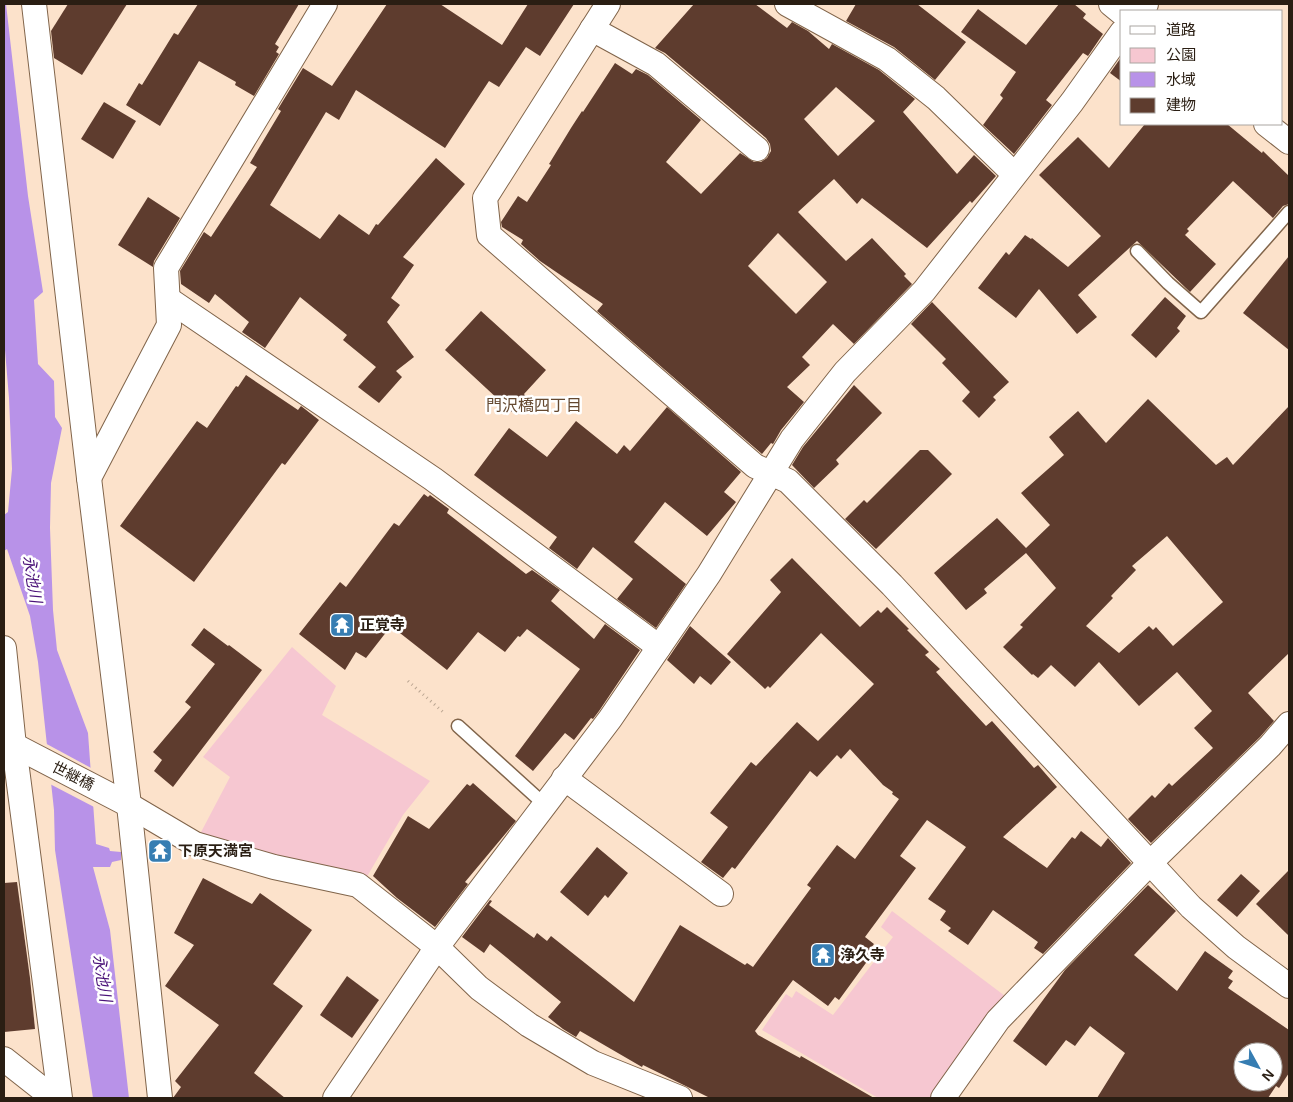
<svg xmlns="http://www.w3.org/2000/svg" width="1293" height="1102" viewBox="0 0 1293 1102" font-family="Arial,'Noto Sans JP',sans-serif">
	<rect width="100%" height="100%" fill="#fce2cb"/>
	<!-- green -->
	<g fill="#f6c7d1">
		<polygon points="292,647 336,686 322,715 430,781 403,815 365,880 344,869 239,850 199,836 230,777 203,757"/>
		<polygon points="892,911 1009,999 934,1098 878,1098 762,1030 786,994 792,998 796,991 833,1015 893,937 881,927"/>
	</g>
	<!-- water -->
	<polygon fill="#b892e8" points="4,4 6,4 28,196 43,292 34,300 38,364 54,381 55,417 62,428 51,483 50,528 53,610 57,650 88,733 96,844 109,848 110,851 121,852 121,860 112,862 110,867 93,867 110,930 129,1098 93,1098 55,850 54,810 38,662 30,616 7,549 4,551 4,515 8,512 12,469 9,398 4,338"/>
	<!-- pier -->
	<polygon fill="#fce2cb" points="43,742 93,769 96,808 48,783"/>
	<!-- building -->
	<g fill="#5e3c2e" fill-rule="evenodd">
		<polygon points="68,4 127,4 82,75 54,58 51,31"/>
		<polygon points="198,4 299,4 275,44 279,47 276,52 279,54 254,96 235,85 236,82 199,61 160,126 126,105 139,83 142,85 174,33 178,35"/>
		<polygon points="387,4 440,4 502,45 528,4 574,4 540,56 526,47 499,87 489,81 445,148 356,90 339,120 326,112 270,205 320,239 339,214 369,235 376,224 378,225 436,158 465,184 403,257 414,265 391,298 400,305 387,322 414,357 396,371 402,377 379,403 358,387 376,367 343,340 347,335 300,297 265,348 242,332 249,322 215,294 209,303 181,284 180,271 204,232 211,237 257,167 250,163 281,111 278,109 303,68 332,86"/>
		<path d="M694,4H755L787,28L792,22L808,31L829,49L832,44L879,70L915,99L903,112L957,174L974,155L996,176L972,203L970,201L927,248L862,198L857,204L834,179L798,212L846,261L872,238L906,274L904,276L912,284L854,344L833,324L802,357L810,365L787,387L804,402L781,430L773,444L771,443L762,454L597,311L603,304L540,261L521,244L523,240L502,227L501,222L518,196L527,202L551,165L549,164L571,128L582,111L583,112L615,63L632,74L636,69L648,75L701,120L666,162L701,194L740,153L754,162H761L767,158L771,151L770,144L766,138L665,53L655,48ZM836,87L875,121L838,156L804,119ZM778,233L827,282L796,314L748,266Z"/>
		<polygon points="856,4 917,4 966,42 935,80 894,47 846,21"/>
		<polygon points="1059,4 1074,4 1086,14 1083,18 1103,34 1088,56 1083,53 1046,100 1052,105 1014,154 983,125 1003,98 1000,95 1016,72 961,32 978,9 1026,45"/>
		<polygon points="1122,56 1122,82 1110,73"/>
		<polygon points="104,102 136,121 113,159 81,139"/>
		<polygon points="1145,124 1227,124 1262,153 1263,151 1289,176 1289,204 1283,206 1273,218 1233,181 1187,229 1189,231 1185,235 1216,264 1190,292 1137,241 1078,295 1097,317 1077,334 1039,289 1016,318 978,288 1006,252 1009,255 1025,235 1031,239 1032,238 1068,267 1101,236 1039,175 1078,137 1109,168"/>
		<polygon points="148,197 180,218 154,261 153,267 118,245"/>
		<polygon points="1289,256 1289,350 1243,313"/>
		<polygon points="1165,297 1186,316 1177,328 1180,331 1156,358 1131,335"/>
		<polygon points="932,302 1009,382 993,397 996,400 979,418 962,401 970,392 942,363 946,359 911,324"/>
		<polygon points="481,311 546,370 524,394 526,397 512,412 445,350"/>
		<polygon points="246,375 298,410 301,406 319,420 285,465 282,463 194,582 120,526 197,421 207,428 236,386 238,387"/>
		<polygon points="854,385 882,413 836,460 839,464 814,488 792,465 803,447"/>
		<path d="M1148,399L1216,465L1227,457L1233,465L1289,406V653L1248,693L1274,721L1260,737L1151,843L1128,819L1152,795L1155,798L1169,783L1172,786L1213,748L1194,728L1212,711L1177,672L1139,706L1099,662L1075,687L1051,665L1038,678L1033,674L1032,675L1003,647L1023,627L1020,625L1056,588L1026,553L984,589L987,593L966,610L934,573L997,518L1026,548L1050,525L1021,493L1064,455L1049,437L1078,411L1106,443ZM1167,536L1223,602L1173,646L1156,627L1153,630L1149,626L1119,653L1086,626L1113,598L1111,596L1136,570L1132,566Z"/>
		<polygon points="667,407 741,472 724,492 736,502 707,536 665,502 634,542 686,584 656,628 617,599 633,579 593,547 577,569 549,548 557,537 474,475 509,428 547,457 576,421 617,454 624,445 630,451"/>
		<polygon points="920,450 928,450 952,474 876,549 845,519 864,500 867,503"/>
		<polygon points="424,494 428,497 430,495 449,509 447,513 526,574 532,570 560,590 551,601 594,639 605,624 640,650 599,711 593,719 591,718 574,740 565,733 533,771 515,756 580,669 527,629 520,637 518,636 505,652 478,632 447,670 391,626 366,658 356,652 345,670 299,634 340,582 346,587 394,523 399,526"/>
		<polygon points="792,558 860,627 878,610 881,613 887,607 909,629 907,630 929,652 925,655 940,669 936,672 986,726 992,721 1034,768 1038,765 1057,787 1003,837 1047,868 1072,837 1075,839 1081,831 1101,847 1108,838 1131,863 1043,954 1034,948 1038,942 993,910 968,945 948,931 951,928 940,920 946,911 928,899 966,847 927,820 900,856 916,868 865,937 874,944 867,953 871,956 839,1000 835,997 828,1006 793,980 755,1031 758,1035 800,1058 801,1056 874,1098 710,1098 643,1065 642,1067 580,1031 576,1037 563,1029 548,1017 561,1002 490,944 484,953 462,937 490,900 492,901 489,905 534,938 537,933 547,941 551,936 634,1002 680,925 745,965 747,963 753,967 811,888 807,885 837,845 855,859 899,799 892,794 893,792 883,785 850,749 841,759 837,755 817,777 810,771 735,869 732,867 723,878 701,862 728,827 710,813 751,762 756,766 797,722 818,741 874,684 821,633 770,688 768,686 765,689 727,654 781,592 770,580"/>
		<polygon points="690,626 731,662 711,685 700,676 694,684 667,660"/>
		<polygon points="204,628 228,646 229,645 262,670 173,787 154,771 162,760 153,752 191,707 185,702 215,664 191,645"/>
		<polygon points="473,783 516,821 465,882 468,884 435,927 397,898 373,876 408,816 429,829 467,784 470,786"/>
		<polygon points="597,847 628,873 608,898 605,895 588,916 560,892"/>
		<polygon points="1289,870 1289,936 1256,904"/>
		<polygon points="1241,874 1260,891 1237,917 1217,900"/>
		<polygon points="203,878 252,904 260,893 312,930 273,984 303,1006 254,1073 285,1098 173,1098 181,1087 175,1081 219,1025 165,986 194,945 174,933"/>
		<polygon points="17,882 30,978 35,1029 4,1032 4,883"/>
		<path d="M1148,885L1176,911L1134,955L1177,991L1205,951L1233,971L1228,978L1233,981L1228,988L1289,1030V1073L1279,1088L1276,1086L1268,1098H1097L1125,1053L1090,1026L1075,1046L1066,1040L1046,1066L1013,1041L1065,970ZM1243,1052H1273V1082H1243Z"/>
		<polygon points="347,976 379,1000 352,1038 320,1015"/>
	</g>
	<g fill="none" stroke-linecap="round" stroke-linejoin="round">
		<defs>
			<g id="lane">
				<polyline points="1137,251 1168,283 1201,312 1289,212"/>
				<polyline points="458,726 544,804"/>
			</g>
			<g id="street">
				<polyline points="34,4 89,478 129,805 160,1098"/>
				<polyline points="608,4 485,198 489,235 755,466 788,481 892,585 1191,907 1236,947 1289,986"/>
				<polyline points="787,4 887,59 936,98 1014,174"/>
				<polyline points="1111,4 1122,13"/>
				<polyline points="1139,11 1146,4"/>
				<polyline points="592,29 656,64 757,149"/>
				<polyline points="1266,124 1289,142"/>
				<polyline points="168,299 433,479 659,647"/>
				<polyline points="89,478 169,325 166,268 325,4"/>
				<polyline points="4,648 14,746 60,1098"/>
				<polyline points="4,740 129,805 195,844 274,867 358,885 437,947 479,988 529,1025 593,1063 680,1098"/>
				<polyline points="564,778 721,894"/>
				<polyline points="4,1059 42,1089 59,1092"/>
				<polyline points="335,1098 437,947 610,719 709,574 792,439 845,372 924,291 1072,102 1122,32"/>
				<polyline points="943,1098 998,1020 1149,864 1270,746 1289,724"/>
			</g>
		</defs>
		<!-- lane casing -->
		<use href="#lane" stroke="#80644a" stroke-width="15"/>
		<!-- street casing -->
		<use href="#street" stroke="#80644a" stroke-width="26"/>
		<!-- path -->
		<polyline stroke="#baa591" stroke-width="3" stroke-dasharray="1 4" stroke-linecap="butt" points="408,681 443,712"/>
		<!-- lane -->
		<use href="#lane" stroke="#fff" stroke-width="12"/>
		<!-- street -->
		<use href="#street" stroke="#fff" stroke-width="24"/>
	</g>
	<!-- icons -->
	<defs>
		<symbol id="temple-square" viewBox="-11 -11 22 22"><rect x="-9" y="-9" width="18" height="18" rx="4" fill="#367db2" stroke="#fff"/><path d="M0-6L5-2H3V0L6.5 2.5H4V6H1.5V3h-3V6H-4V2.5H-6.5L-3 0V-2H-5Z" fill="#fff"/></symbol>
	</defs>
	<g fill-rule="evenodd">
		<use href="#temple-square" x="328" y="611" width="28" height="28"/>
		<use href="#temple-square" x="146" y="837" width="28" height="28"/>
		<use href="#temple-square" x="809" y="941" width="28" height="28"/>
	</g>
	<g text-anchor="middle" stroke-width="5" stroke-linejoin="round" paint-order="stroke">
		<!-- poi labels -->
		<g font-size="15" font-weight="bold" fill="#2a1e13" stroke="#fff" text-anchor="start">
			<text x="360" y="630">正覚寺</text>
			<text x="178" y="856">下原天満宮</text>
			<text x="840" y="960">浄久寺</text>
		</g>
		<!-- street labels -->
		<g font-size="15" fill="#2a1e13" stroke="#fff">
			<text transform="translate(73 776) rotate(27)" y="5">世継橋</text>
		</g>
		<!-- neighbourhood labels -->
		<g font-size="16" fill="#64482f" stroke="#fff">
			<text x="534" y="411">門沢橋四丁目</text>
		</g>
		<!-- water labels -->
		<g font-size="16" font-style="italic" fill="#4a1278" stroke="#fff">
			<text transform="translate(33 579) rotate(81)" y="6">永池川</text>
			<text transform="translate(103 978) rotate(81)" y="6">永池川</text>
		</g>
	</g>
	<!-- border -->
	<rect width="1293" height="1102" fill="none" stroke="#2a1e13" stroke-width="10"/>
	<!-- legend -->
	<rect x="1120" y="10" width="162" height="115" fill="#ffffff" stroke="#aaa5a1"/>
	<rect x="1130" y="26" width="25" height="8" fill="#ffffff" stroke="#aaa5a1"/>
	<text x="1166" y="35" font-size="15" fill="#2a1e13">道路</text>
	<rect x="1130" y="48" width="25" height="15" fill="#f6c7d1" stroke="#aaa5a1"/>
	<text x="1166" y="60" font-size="15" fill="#2a1e13">公園</text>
	<rect x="1130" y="72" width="25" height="15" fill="#b892e8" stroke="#aaa5a1"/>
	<text x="1166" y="85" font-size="15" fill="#2a1e13">水域</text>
	<rect x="1130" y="98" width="25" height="15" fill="#5e3c2e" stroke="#aaa5a1"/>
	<text x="1166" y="110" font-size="15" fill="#2a1e13">建物</text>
	<!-- north arrow -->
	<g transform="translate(1258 1067) rotate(130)"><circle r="24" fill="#ffffff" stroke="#aaa5a1"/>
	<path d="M0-4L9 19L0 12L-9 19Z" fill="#367db2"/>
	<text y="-8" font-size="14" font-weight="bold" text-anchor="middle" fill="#2a1e13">N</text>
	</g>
</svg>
